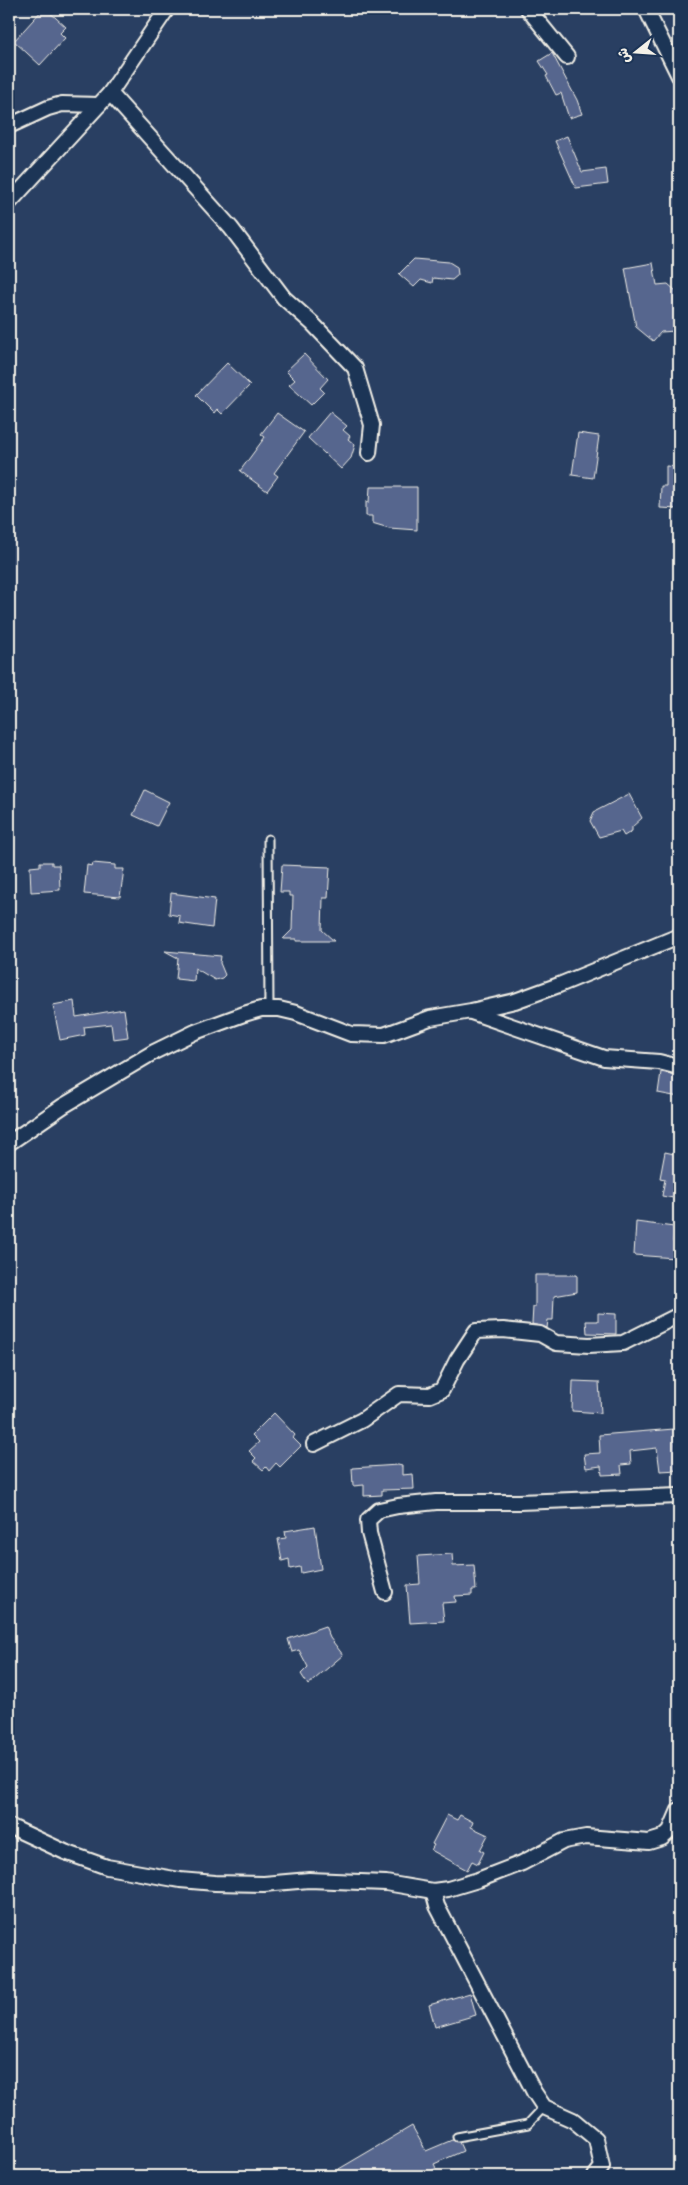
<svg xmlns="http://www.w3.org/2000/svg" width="688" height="2185" viewBox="0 0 688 2185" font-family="'Patrick Hand','Playpen Sans Arabic',sans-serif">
	<rect width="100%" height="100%" fill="#293f62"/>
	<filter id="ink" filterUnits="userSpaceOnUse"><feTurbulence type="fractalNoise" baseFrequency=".02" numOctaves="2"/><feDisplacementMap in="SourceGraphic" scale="10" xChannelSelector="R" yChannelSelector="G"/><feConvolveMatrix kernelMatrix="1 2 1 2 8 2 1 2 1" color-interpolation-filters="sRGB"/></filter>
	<g filter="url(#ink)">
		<!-- building -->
		<g fill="#57668e" stroke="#f4f1e8">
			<polygon points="43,9 46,9 66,27 60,33 65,38 40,65 14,41"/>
			<polygon points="552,53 577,100 582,114 569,118 561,93 556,95 546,76 548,75 539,61"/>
			<polygon points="567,136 582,172 606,169 608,184 576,188 555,141"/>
			<polygon points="414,259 449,262 457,267 458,275 452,280 433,278 432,283 421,280 414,287 399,274"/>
			<polygon points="653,263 657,285 668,284 676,291 677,308 679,308 679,320 676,321 676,331 661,332 653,341 636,327 625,268"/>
			<polygon points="304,354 328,379 320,388 324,392 311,405 289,385 295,380 286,371"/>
			<polygon points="227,363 250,385 222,414 217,409 214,413 196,395"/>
			<polygon points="330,412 347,426 343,430 350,436 348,439 355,445 351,458 341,469 308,438"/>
			<polygon points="277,413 304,432 274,473 278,476 267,491 240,471 265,437 261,434"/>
			<polygon points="578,433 599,436 593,478 572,475"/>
			<polygon points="666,466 679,467 679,509 660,508 661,486 666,486"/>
			<polygon points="370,487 417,487 417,530 389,528 372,523 372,516 366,516 366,502 369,502"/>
			<polygon points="145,790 169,802 157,826 133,815"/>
			<polygon points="629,794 642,818 632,827 632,831 624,836 621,831 599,837 590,821 594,812"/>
			<polygon points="40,862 52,862 52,865 59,865 60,890 31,892 30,867 40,866"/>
			<polygon points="93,863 115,865 115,869 124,869 120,897 84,894 87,865 92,866"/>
			<polygon points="282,865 330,867 328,898 323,898 322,930 334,941 296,941 296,939 283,939 292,930 293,896 289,896 289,892 280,892"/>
			<polygon points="171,893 215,899 212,928 179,923 180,916 169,914"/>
			<polygon points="165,951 221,956 220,963 225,975 222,978 215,980 195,968 194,981 176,979 178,958"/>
			<polygon points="74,1001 76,1017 124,1009 128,1037 113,1039 111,1024 84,1027 85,1035 60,1040 53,1005"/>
			<polygon points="661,1072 679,1076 679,1097 658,1093"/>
			<polygon points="665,1152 679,1155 679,1199 662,1196 665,1179 660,1178"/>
			<polygon points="636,1222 674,1227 673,1242 677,1242 675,1258 634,1255"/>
			<polygon points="535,1275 577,1275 577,1292 554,1296 553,1320 548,1320 547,1328 532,1324 533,1307 535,1307"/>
			<polygon points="598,1313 616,1314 616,1334 587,1333 586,1321 598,1321"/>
			<polygon points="573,1381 599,1382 601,1413 572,1411"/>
			<polygon points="274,1413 295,1435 293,1438 301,1446 280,1467 276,1463 269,1471 266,1467 263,1470 253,1461 256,1458 249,1451 259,1442 252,1435"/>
			<polygon points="674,1429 679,1470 660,1471 657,1448 630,1451 631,1464 621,1465 622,1474 602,1475 601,1466 586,1468 584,1454 600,1453 599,1435"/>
			<polygon points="398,1465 402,1466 402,1475 413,1474 414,1489 382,1490 382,1495 364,1496 364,1485 353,1486 352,1468"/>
			<polygon points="315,1526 321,1569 301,1573 300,1567 290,1569 289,1559 282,1561 278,1539 286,1538 285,1531"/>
			<polygon points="452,1554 453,1566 474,1565 476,1590 472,1590 472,1595 455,1596 456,1602 442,1603 444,1621 410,1623 407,1585 420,1584 418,1556"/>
			<polygon points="325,1626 330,1638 343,1655 308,1685 301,1674 308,1667 299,1650 292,1652 288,1639"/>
			<polygon points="447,1815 457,1820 460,1815 473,1822 471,1827 488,1835 480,1850 484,1852 478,1864 472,1861 467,1870 431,1850 434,1845 432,1844"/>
			<polygon points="470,1993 476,2015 435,2027 429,2005"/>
			<polygon points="412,2126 426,2151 452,2140 459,2142 463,2151 434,2164 436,2168 423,2176 327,2176"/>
		</g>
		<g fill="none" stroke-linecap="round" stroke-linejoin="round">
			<defs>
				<g id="lane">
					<polyline points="268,839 269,1009"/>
					<polyline points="457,2137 528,2124 544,2107"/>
				</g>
				<g id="street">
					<polyline points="528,9 567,57"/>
					<polyline points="646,9 679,76"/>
					<polyline points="110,93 231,228 284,298 312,323 355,368 372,425 369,453"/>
					<polyline points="9,126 48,108 62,104 99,105"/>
					<polyline points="9,203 110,93 167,9"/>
					<polyline points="471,1012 604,1058 659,1062 679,1067"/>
					<polyline points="9,1143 63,1106 154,1052 195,1032 244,1014 261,1009 279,1009 296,1013 351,1034 384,1035 430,1018 471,1011 515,1001 559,985 679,936"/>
					<polyline points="314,1444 362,1420 399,1394 430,1395 442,1390 457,1360 476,1331 503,1330 540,1334 556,1343 589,1345 623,1343 679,1315"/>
					<polyline points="385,1592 369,1533 368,1520 379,1510 398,1506 436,1502 519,1502 679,1496"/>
					<polyline points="9,1826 65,1852 107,1867 180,1880 215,1883 264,1884 309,1880 386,1883 433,1891 448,1889 478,1880 522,1863 564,1841 586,1837 649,1842 662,1838 670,1831 679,1810"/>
					<polyline points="433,1891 437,1906 534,2092 544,2107 573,2120 596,2139 602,2167 595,2176"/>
				</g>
			</defs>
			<!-- lane casing -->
			<use href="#lane" stroke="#f4f1e8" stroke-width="11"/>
			<!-- street casing -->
			<use href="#street" stroke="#f4f1e8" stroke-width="18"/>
			<!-- lane -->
			<use href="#lane" stroke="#1d3557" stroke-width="7"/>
			<!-- street -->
			<use href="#street" stroke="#1d3557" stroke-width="14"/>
		</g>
	</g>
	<!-- margin -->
	<rect width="688" height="2185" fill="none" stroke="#1d3557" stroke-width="30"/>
	<rect x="15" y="15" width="658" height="2155" fill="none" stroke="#f4f1e8" stroke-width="2" filter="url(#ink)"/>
	<!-- north arrow -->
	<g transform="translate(636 52) rotate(253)" stroke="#1d3557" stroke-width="4" paint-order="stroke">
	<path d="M0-4L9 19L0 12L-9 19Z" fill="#f4f1e8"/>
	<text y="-8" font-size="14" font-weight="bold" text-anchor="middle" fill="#f4f1e8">ش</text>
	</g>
</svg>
